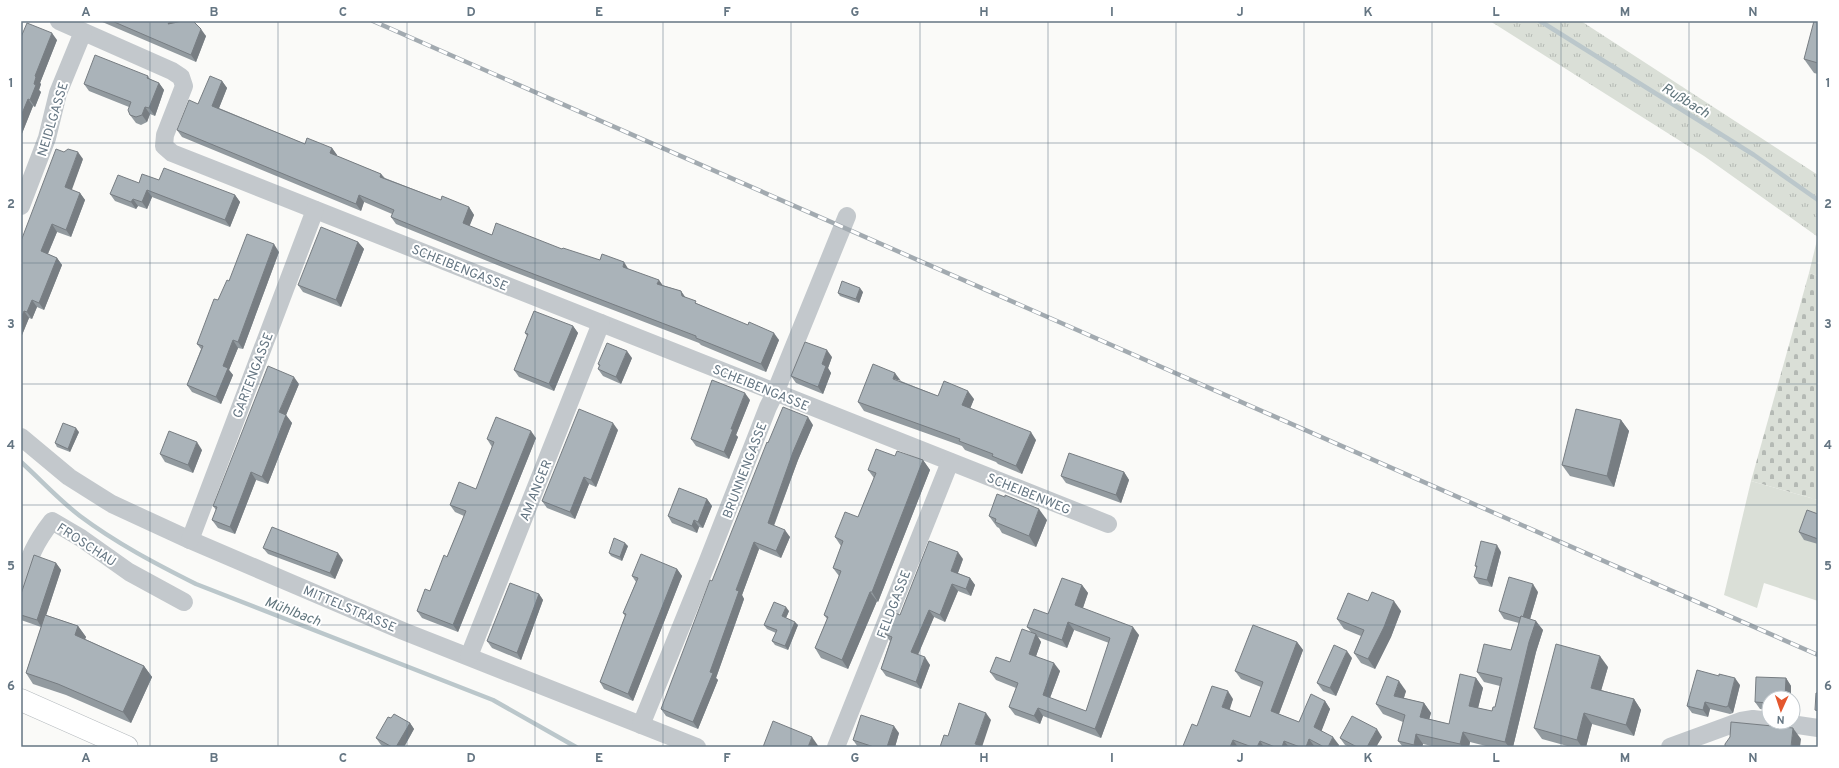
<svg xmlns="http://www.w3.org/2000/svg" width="1839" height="768" viewBox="0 0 1839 768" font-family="Overpass,sans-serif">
	<defs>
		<pattern id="grass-tufts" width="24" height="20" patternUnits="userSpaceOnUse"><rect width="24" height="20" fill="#dadfd7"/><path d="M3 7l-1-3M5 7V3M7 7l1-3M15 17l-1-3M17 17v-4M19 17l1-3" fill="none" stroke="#b4b9b4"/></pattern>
		<pattern id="cemetery-stones" width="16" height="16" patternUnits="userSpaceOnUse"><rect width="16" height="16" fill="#dadfd7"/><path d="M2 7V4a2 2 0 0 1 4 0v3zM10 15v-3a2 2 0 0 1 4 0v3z" fill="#b4b9b4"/></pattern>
	</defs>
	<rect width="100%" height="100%" fill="#fafaf8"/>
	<!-- grass -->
	<polygon fill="url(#grass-tufts)" points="1490,21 1581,21 1818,175 1818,237 1704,156"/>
	<!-- cemetery -->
	<polygon fill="url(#cemetery-stones)" points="1809,273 1818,276 1818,500 1751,481"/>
	<!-- green -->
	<g fill="#dadfd7">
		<polygon points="1818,236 1818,276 1809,273"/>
		<polygon points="1751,481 1818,500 1818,601 1764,583 1757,608 1724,595"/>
	</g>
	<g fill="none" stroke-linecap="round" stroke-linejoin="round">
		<!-- stream -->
		<g stroke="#bbc7cb" stroke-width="4.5">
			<polyline points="1540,21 1754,155 1818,200"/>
			<path d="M21,462C41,480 59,500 80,516C116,543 156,564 196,584L493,700L576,747"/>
		</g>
		<defs>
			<polyline id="major" points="21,700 127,747"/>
		</defs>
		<!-- major casing -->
		<use href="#major" stroke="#b5babe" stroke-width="23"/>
		<!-- minor -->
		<g stroke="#c3c8cc" stroke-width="18">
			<polyline points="59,21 172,71 181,77 184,86 165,135 164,146 172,153 1108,524"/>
			<polyline points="21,206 47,138 58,93 83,32"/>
			<polyline points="21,437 69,477 112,504 190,540 403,631 697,747"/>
			<polyline points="190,540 315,210"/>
			<path d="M21,584C30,556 34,544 52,521L81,538L129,572L184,602"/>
			<polyline points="469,656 601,323"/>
			<polyline points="1777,722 1818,728"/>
			<polyline points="641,725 707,563 768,407 775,393 847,216"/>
			<polyline points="836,747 950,462"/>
			<polyline points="1670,747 1741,721 1753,719 1769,721"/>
		</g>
		<!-- major -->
		<use href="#major" stroke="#fff" stroke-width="22"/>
		<defs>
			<polyline id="rail" points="373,21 1818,655"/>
		</defs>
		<!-- rail casing -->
		<use href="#rail" stroke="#a2aab0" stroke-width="4.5"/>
		<!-- rail -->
		<use href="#rail" stroke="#fff" stroke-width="3" stroke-dasharray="9" stroke-linecap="butt"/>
	</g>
	<!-- wall -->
	<g fill="#929a9f" fill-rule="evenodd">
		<polygon points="100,21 178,21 177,22 206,36 196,62"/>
		<polygon points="1818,21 1818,74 1814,73 1804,59"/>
		<polygon points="21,37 57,40 40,83 41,84 39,90 41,92 35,107 33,106 21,136"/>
		<polygon points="148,76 150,79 159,83 164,90 155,116 150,114 147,122 141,125 136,123 130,115 129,107 89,91 84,84"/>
		<polygon points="222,81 227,88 219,108 305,144 332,148 337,155 337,156 381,174 385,178 441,200 469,207 474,215 469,226 492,235 562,249 629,269 662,285 681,291 686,298 698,304 779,340 766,372 701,345 699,343 507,269 396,224 391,217 392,214 364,202 361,211 182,137 177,130 198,104"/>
		<polygon points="83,159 71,190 80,193 85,200 71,237 57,232 48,254 57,258 62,265 44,310 37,307 32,319 29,318 22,335 21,335 21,241"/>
		<polygon points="159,180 235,195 240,202 230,227 152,197 147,209 138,206 136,209 115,201 110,194 139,183"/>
		<polygon points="358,242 364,249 341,307 303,292 298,285"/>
		<polygon points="279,252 243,349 238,348 229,370 233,375 221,404 192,392 187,385 201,349 197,344 218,300 229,281"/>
		<polygon points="863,292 859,303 840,296 838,293"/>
		<polygon points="573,326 578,333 554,391 519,377 514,370 527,336 525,333"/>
		<polygon points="832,357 828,368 831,373 823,394 796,383 791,376"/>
		<polygon points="632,358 621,384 603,376 598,369 599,366 598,364"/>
		<polygon points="901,381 938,396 974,399 970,408 1036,440 1022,474 998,464 996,462 965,450 962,446 864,411 858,402"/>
		<polygon points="299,384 286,415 292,423 268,484 256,480 235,534 218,528 212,520 216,510 213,506"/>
		<polygon points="750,400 736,435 738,437 729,459 696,446 691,439"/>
		<polygon points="1621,420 1629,431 1614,487 1570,476 1562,465"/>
		<polygon points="813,425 798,460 774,526 790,537 781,558 759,549 742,595 744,599 716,678 718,680 698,729 666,716 661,709 768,443"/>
		<polygon points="618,430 596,487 589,484 575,519 547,508 542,501"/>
		<polygon points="79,432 70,452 57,447 55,443"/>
		<polygon points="536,438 458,632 422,618 417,611 430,591 447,557 464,516 455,512 450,505 476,489 492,447 487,439"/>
		<polygon points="202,450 193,473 165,462 160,454"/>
		<polygon points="895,456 923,460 930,470 878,602 877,601 848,669 821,658 815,648 827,619 824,615 839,576 833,568 841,546 835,537 858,517 874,478 868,470"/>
		<polygon points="1124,472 1129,480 1121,503 1066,483 1061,476"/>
		<polygon points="707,499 712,506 703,528 699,527 697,533 672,523 668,516"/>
		<polygon points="1818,514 1818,544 1804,540 1799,532"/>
		<polygon points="989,516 1047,520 1036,547 1002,533 999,528 997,527"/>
		<polygon points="628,546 622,561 611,556 609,553"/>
		<polygon points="263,548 343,560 335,579 268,554"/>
		<polygon points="1501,552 1492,587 1479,584 1474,577 1477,568 1475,566"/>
		<polygon points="963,559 958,573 970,578 975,585 971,596 958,591 945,622 934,617 918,655 930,665 921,689 886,676 881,669 890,641 885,634 900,615"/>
		<polygon points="56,563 61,570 46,615 78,626 86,637 85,639 144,666 152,677 131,723 66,695 33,684 26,673 41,627 21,620 21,594"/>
		<polygon points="677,569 682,576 633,701 604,689 600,682 625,616 623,613 636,582 632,576"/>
		<path d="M1082,585L1088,593L1083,608L1139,635L1101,738L1043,716L1040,724L1015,715L1009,707L1016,688L996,680L990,672L1010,662L1031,632L1027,627L1048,614ZM1074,630L1109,643L1086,711L1050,698L1060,671L1036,656L1041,642L1038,637L1067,648Z"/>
		<polygon points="1538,592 1530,619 1543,630 1536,652 1513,747 1490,747 1470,742 1469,747 1436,747 1423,744 1422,747 1403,747 1398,741 1403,722 1383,714 1376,704 1406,691 1404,698 1424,703 1431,713 1429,719 1449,724 1476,678 1483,688 1478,708 1492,711 1495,707 1500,686 1484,682 1477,672 1511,650 1519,623 1504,619 1499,611"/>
		<polygon points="539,594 543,600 521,660 492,648 487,641"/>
		<polygon points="1368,601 1401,611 1391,637 1375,669 1361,663 1354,653 1361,636 1344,629 1337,619"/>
		<polygon points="789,611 786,618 798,625 788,650 775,645 772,641 776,633 767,629 764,625"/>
		<polygon points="1297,642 1303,650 1279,714 1299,722 1325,701 1330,709 1321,731 1339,745 1338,747 1184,747 1183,746 1197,726 1233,699 1229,709 1250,717 1261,687 1241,679 1235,671"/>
		<polygon points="1352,658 1336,696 1323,691 1317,683"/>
		<polygon points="1608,667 1601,690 1634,699 1641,710 1634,736 1592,724 1586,747 1571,747 1542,739 1534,728"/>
		<polygon points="1786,678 1791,686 1791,698 1769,698 1769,710 1760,709 1755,702"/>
		<polygon points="1740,685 1733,713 1730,714 1710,709 1708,717 1692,713 1687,706"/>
		<polygon points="391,718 410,723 414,729 404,747 385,747 381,745 376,738"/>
		<polygon points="899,733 895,747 858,747 853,740"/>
		<polygon points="1382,737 1376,747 1349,747 1345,745 1340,738"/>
	</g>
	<!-- shaded-wall -->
	<g fill="#777d82">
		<polygon points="170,21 178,21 174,31 168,24"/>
		<polygon points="201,29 206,36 196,62 191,55"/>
		<polygon points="52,33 57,40 40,83 41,84 39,90 41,92 35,107 30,100 35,76"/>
		<polygon points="222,81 227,88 217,113 212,106"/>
		<polygon points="159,83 164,90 155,116 149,108"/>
		<polygon points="28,99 33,106 21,136 21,116"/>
		<polygon points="145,107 150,114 147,122 142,115"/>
		<polygon points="332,148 337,155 335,161 330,153"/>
		<polygon points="78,152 83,159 70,195 65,187"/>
		<polygon points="381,174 386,181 380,177"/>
		<polygon points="147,190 152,197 147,209 142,202"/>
		<polygon points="80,193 85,200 71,237 66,230"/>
		<polygon points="235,195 240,202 230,227 225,220"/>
		<polygon points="359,195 364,202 361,211 356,204"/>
		<polygon points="133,199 138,206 136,209 131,202"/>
		<polygon points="469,207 474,215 468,230 463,223"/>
		<polygon points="52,224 57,232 46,258 41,251"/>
		<polygon points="358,242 364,249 341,307 336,300"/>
		<polygon points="274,244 279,252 243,349 238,342"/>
		<polygon points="57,258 62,265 44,310 39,303"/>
		<polygon points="624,262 629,270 623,267"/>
		<polygon points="659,280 664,287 657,284"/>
		<polygon points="860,288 863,292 859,303 856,299"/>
		<polygon points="681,291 686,299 682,296"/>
		<polygon points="32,300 37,307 32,319 27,312"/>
		<polygon points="24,311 29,318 22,335 21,334 21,318"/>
		<polygon points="573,326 578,333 554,391 549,384"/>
		<polygon points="774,333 779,340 766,372 761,364"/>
		<polygon points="233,340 238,348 229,370 233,375 221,404 216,397 223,366"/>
		<polygon points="827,350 832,357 828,368 831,373 823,394 818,387 822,364"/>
		<polygon points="627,351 632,358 621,384 616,377"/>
		<polygon points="895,373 901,381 893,379"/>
		<polygon points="294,377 299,384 284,420 279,412"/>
		<polygon points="968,391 974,399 968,414 962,405"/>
		<polygon points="745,393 750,400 736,435 738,437 729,459 724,452 731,429"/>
		<polygon points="286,415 292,423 268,484 262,477"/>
		<polygon points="808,417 813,425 798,460 772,530 768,523 793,452"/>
		<polygon points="1621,420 1629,431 1614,487 1607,476"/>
		<polygon points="613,423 618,430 596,487 591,480"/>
		<polygon points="76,428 79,432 70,452 68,449"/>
		<polygon points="531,431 536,438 458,632 453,625"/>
		<polygon points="1031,432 1036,440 1022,474 1016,466"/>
		<polygon points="197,442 202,450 193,473 188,465"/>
		<polygon points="923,460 930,470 878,602 872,592"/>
		<polygon points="251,472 256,480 235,534 230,527"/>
		<polygon points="1124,472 1129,480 1121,503 1116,495"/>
		<polygon points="584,477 589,484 575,519 570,512"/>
		<polygon points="707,499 712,506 703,528 698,522"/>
		<polygon points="1039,509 1047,520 1036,547 1029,536"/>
		<polygon points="694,520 699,527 697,533 692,526"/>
		<polygon points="785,530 790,537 781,558 776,551"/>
		<polygon points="754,542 759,549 742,595 744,599 716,678 718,680 698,729 693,722 710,672 736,590"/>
		<polygon points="625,543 628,546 622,561 620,557"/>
		<polygon points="1497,545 1501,552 1492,587 1487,580"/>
		<polygon points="958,552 963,559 956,578 951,571"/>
		<polygon points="338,553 343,560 335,579 330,573"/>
		<polygon points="56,563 61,570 42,628 37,620"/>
		<polygon points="677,569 682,576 633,701 628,694"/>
		<polygon points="970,578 975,585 971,596 966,589"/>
		<polygon points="952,584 958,591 945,622 940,615"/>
		<polygon points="1533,584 1538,592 1528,626 1522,619"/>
		<polygon points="1082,585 1088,593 1081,613 1075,605"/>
		<polygon points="870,592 877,601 848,669 842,660"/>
		<polygon points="539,594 543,600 521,660 517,653"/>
		<polygon points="1394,601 1401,611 1391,637 1375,669 1368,659"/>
		<polygon points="786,607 789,611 785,620 782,616"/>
		<polygon points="929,610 934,617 916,659 911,652"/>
		<polygon points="1536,621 1543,630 1536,652 1513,747 1509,747 1505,742 1529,642"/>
		<polygon points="795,622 798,625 788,650 785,646"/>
		<polygon points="1068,622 1074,630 1067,648 1062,640"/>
		<polygon points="78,626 86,637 82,646 75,635"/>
		<polygon points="1133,627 1139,635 1101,738 1095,729"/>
		<polygon points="1036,634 1041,642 1034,662 1029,654"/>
		<polygon points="1297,642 1303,650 1277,719 1271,711"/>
		<polygon points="1347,651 1352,658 1336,696 1330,688"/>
		<polygon points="1600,656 1608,667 1599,698 1591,688"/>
		<polygon points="925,657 930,665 921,689 916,682"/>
		<polygon points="1054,663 1060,671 1048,703 1043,695"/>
		<polygon points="144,666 152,677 131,723 123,712"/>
		<polygon points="1476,678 1483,688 1476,716 1469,706"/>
		<polygon points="1735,678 1740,685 1733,713 1728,706"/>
		<polygon points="1786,678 1791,686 1791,698 1785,698"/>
		<polygon points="1399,681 1406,691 1401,706 1394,696"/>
		<polygon points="1228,691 1233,699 1228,715 1222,707"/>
		<polygon points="1634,699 1641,710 1634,736 1626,725"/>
		<polygon points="1325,701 1330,709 1320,735 1314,727"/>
		<polygon points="1705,702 1710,709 1708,717 1703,710"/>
		<polygon points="1424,703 1431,713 1427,727 1420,717"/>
		<polygon points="1038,708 1043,716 1040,724 1034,716"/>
		<polygon points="986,713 991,720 982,747 975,744"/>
		<polygon points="1584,713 1592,724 1586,747 1582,747 1577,740"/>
		<polygon points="410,723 414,729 404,747 396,747"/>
		<polygon points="894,726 899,733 895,747 887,747"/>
		<polygon points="1793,728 1801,739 1800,747 1791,747"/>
		<polygon points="1377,729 1382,737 1376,747 1367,747"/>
		<polygon points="1463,732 1470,742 1469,747 1462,747 1460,744"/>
		<polygon points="1416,734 1423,744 1422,747 1415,747 1414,745"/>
		<polygon points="812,737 819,747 808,747"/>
		<polygon points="1333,737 1339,745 1338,747 1328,747"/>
		<polygon points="1309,739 1315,747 1306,747"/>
		<polygon points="1233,740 1238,747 1230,747"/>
		<polygon points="1260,741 1264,747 1257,747"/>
		<polygon points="1284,741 1289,747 1282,747"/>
	</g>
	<!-- building -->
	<g fill="#aab3b9" stroke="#777d82">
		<polygon points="112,21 170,21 168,24 183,21 193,21 201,29 191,55"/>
		<polygon points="1814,21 1818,21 1818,63 1804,59"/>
		<polygon points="27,23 52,33 35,76 36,77 34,84 36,85 30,100 28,99 21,116 21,37"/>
		<polygon points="95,55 148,76 147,78 159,83 149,108 145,107 142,115 136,117 130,115 128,110 131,102 84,84"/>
		<polygon points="210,76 222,81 212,106 305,144 307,138 332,148 330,153 381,174 380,177 441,200 442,196 469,207 463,223 492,235 496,223 562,249 563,248 600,260 602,254 624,262 623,267 659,280 657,284 681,291 682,296 696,301 695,303 748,325 749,322 774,333 761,364 696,338 696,336 502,262 391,217 394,210 359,195 356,204 177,130 189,100 198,104"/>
		<polygon points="56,149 64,152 68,149 78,152 65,187 80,193 66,230 52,224 41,251 57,258 39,303 32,300 27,312 24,311 21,318 21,241"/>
		<polygon points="164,168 235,195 225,220 147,190 142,202 133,199 131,202 110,194 118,175 139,183 142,174 159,180"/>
		<polygon points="321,227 358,242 336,300 298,285"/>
		<polygon points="247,234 274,244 238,342 233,340 223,366 228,368 216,397 187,385 203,346 197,344 214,299 218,300 227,280 229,281"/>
		<polygon points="842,281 860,288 856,299 838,293"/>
		<polygon points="534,311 573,326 549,384 514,370 528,334 525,333"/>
		<polygon points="805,342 827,350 822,364 826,366 818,387 791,376"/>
		<polygon points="607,343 627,351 616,377 598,369 600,365 598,364"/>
		<polygon points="873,364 895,373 893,379 938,396 944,381 968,391 962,405 1031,432 1016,466 992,456 993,454 959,441 960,439 858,402"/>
		<polygon points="268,366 294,377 279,412 286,415 262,477 251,472 230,527 212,520 217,507 213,506"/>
		<polygon points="712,380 745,393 731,429 733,429 724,452 691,439"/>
		<polygon points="783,407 808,417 793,452 768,523 785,530 776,551 754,542 736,590 739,591 710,672 713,673 693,722 661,709 710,580 712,581 767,442 768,443"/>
		<polygon points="579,409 613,423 591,480 584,477 570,512 542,501"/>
		<polygon points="1576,409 1621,420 1607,476 1562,465"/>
		<polygon points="496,417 531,431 453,625 417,611 425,589 430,591 444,555 447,557 466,511 450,505 459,482 476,489 494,442 487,439"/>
		<polygon points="63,423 76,428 68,449 55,443"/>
		<polygon points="169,431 197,442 188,465 160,454"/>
		<polygon points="876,449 895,456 897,451 923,460 872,592 870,592 842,660 815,648 828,617 824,615 841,571 833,568 843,541 835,537 845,512 858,517 876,473 868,470"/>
		<polygon points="1069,453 1124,472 1116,495 1061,476"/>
		<polygon points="679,488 707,499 698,522 694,520 692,526 668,516"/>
		<polygon points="997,494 1005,497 1005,495 1039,509 1029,536 995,522 996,519 989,516"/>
		<polygon points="1807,510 1818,514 1818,539 1799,532"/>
		<polygon points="272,527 338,553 330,573 263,548"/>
		<polygon points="614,538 625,543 620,557 609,553"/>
		<polygon points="929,541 958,552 951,571 970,578 966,589 952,584 940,615 929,610 911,652 925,657 916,682 881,669 892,637 885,634 895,613 900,615"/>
		<polygon points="1481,541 1497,545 1487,580 1474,577 1477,566 1475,566"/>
		<polygon points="641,554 677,569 628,694 600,682 626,614 623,613 638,578 632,576"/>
		<polygon points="34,555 56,563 37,620 21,615 21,594"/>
		<polygon points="1509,577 1533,584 1523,617 1521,616 1520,618 1499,611"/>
		<polygon points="1062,578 1082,585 1075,605 1133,627 1095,729 1038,708 1034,716 1009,707 1018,683 990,672 996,657 1010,662 1022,629 1036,634 1029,654 1054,663 1043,695 1086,711 1110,638 1068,622 1062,640 1027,627 1034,609 1048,614"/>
		<polygon points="510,583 539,594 517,653 487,641"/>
		<polygon points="1372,592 1394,601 1384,627 1368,659 1354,653 1364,630 1337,619 1348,593 1368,601"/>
		<polygon points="774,602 786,607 782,616 795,622 785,646 772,641 777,630 764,625"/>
		<polygon points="45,615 78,626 75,635 144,666 123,712 58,684 26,673"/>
		<polygon points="1521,616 1536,621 1529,642 1505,742 1463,732 1460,744 1416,734 1414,745 1398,741 1405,715 1376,704 1387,676 1399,681 1394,696 1424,703 1420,717 1449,724 1460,674 1476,678 1469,706 1492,711 1493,707 1495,707 1502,678 1477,672 1484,644 1511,650"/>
		<polygon points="1253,625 1297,642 1271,711 1299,722 1311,694 1325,701 1314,727 1333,737 1328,747 1324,747 1309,739 1306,747 1300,747 1284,741 1282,747 1275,747 1260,741 1257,747 1252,747 1233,740 1230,747 1187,747 1183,746 1192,724 1197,726 1212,686 1228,691 1222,707 1250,717 1263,682 1235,671"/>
		<polygon points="1556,644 1600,656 1591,688 1634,699 1626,725 1584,713 1577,740 1534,728"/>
		<polygon points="1334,645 1347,651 1330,688 1317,683"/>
		<polygon points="1697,670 1719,676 1719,674 1735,678 1728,706 1726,707 1705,702 1703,710 1687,706"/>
		<polygon points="1756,677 1786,678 1785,698 1769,698 1769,703 1755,702"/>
		<polygon points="1816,693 1818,693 1818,711 1815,710"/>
		<polygon points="959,703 986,713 975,744 985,747 940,747 944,735 948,736"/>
		<polygon points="394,714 410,723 396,747 392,747 376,738 388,717 391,718"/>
		<polygon points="861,715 894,726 887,747 874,747 853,740"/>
		<polygon points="1352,716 1377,729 1367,747 1357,747 1340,738"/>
		<polygon points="773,721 812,737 808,747 763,747"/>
		<polygon points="1731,722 1793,728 1791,747 1725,747 1725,744 1730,737"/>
	</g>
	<!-- grid -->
	<path fill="none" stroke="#657683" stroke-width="1" stroke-opacity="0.55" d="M150,21V747M278,21V747M407,21V747M535,21V747M663,21V747M791,21V747M920,21V747M1048,21V747M1176,21V747M1304,21V747M1432,21V747M1561,21V747M1689,21V747M21,143H1818M21,263H1818M21,384H1818M21,505H1818M21,625H1818"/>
	<g text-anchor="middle" stroke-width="4" stroke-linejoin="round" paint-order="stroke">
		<!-- street labels -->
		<g font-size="13" fill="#657683" stroke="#fff">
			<text transform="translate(52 119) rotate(-73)" y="5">NEIDLGASSE</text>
			<text transform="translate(460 267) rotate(22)" y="5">SCHEIBENGASSE</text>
			<text transform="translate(252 375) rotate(-69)" y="5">GARTENGASSE</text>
			<text transform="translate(761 387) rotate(22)" y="5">SCHEIBENGASSE</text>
			<text transform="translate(744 470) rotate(-69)" y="5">BRUNNENGASSE</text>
			<text transform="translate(535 490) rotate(-68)" y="5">AM ANGER</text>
			<text transform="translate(1029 493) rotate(22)" y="5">SCHEIBENWEG</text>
			<text transform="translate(87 544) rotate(33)" y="5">FROSCHAU</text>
			<text transform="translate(893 604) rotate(-69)" y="5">FELDGASSE</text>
			<text transform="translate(350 608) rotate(23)" y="5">MITTELSTRASSE</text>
		</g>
		<!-- water labels -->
		<g font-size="14" font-style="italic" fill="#60757c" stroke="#fff">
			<text transform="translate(1686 100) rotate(32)" y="5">Rußbach</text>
			<text transform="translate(293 611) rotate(21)" y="5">Mühlbach</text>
		</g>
	</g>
	<!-- border -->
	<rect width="1839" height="768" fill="none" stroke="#ffffff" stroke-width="44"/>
	<!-- north arrow -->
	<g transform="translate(1781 710) rotate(183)"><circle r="19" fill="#ffffff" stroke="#c1c8cd"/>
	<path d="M0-3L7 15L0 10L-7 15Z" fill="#e4572e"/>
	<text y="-6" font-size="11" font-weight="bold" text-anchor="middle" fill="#657683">N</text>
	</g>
	<rect x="22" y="22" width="1795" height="724" fill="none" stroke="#657683" stroke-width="1.5"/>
	<g font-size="13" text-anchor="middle" font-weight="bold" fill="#657683">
		<text x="86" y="16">A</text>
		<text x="214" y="16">B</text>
		<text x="343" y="16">C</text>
		<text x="471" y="16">D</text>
		<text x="599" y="16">E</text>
		<text x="727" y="16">F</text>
		<text x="855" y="16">G</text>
		<text x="984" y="16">H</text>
		<text x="1112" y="16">I</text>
		<text x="1240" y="16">J</text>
		<text x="1368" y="16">K</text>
		<text x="1496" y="16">L</text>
		<text x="1625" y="16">M</text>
		<text x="1753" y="16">N</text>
		<text x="11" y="87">1</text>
		<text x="1828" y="87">1</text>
		<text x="11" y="208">2</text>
		<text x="1828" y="208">2</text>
		<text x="11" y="328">3</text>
		<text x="1828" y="328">3</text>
		<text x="11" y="449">4</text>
		<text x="1828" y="449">4</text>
		<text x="11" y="570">5</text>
		<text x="1828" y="570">5</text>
		<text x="11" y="690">6</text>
		<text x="1828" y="690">6</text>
		<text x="86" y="762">A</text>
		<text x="214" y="762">B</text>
		<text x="343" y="762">C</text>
		<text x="471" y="762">D</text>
		<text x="599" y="762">E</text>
		<text x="727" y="762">F</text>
		<text x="855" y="762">G</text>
		<text x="984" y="762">H</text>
		<text x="1112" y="762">I</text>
		<text x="1240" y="762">J</text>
		<text x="1368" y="762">K</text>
		<text x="1496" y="762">L</text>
		<text x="1625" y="762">M</text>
		<text x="1753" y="762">N</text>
	</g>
</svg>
